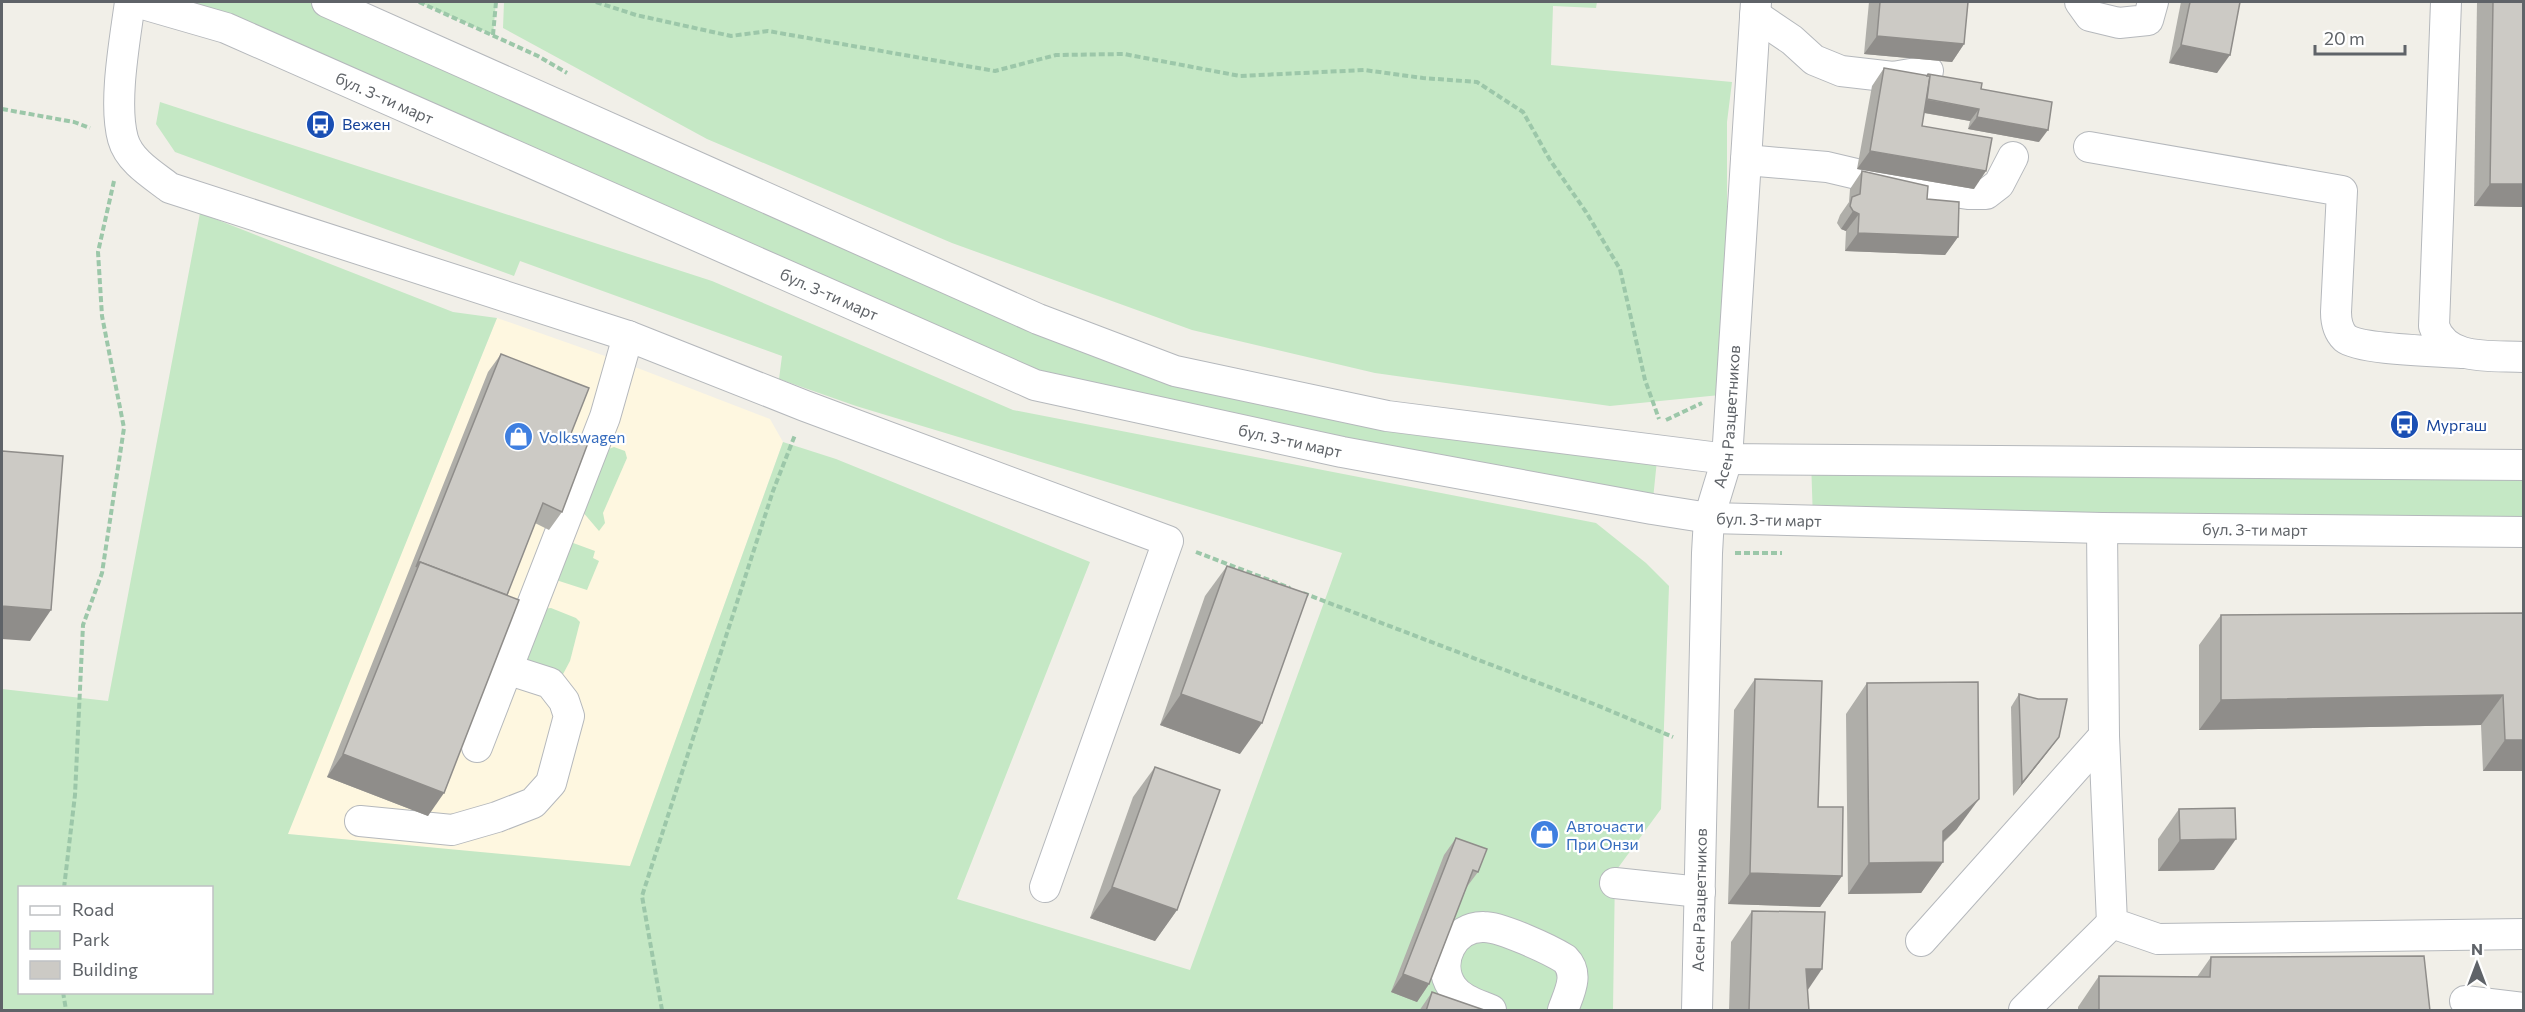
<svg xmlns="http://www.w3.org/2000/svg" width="2525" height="1012" viewBox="0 0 2525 1012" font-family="Commissioner,sans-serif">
	<rect width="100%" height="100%" fill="#f1efe8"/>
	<!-- commercial -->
	<polygon fill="#fef7e0" points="497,318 622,362 770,419 783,442 630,867 287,834"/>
	<!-- green -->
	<g fill="#c5e8c5" fill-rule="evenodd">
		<polygon points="180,2 327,2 1175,371 1658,450 1652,509 1035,385"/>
		<polygon points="419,2 496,2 493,35"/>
		<polygon points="504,2 1597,2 1596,8 1553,6 1551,65 1732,82 1727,122 1727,252 1720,395 1610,406 1375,373 1192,330 952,243 707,139 503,28"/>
		<path d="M160,102L712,281L1013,410L1596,523L1646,563L1669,586L1661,809L1615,872L1613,1010H2V689L108,701L200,213L453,312L497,318L288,834L630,866L783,442L836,459L1090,562L957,899L1190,970L1342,553L856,406L779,379L782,356L520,261L514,276L175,152L156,124ZM20,888H212V992H20Z"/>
		<polygon points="614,447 625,451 627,458 603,513 605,523 599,531 576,504 597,453"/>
		<polygon points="1811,460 2523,464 2523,532 1813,520"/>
		<polygon points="565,540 595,551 593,558 599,561 587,590 556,580"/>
		<polygon points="551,608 576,618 580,622 570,661 562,676 527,666 524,646 540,609"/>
	</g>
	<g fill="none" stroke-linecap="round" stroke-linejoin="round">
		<defs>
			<g id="minor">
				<path d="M130,2C125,40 113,103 123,139C129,161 153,175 170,188L628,336L805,406L1168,541L1045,887"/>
				<path id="s1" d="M136,2L226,28L1035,385L1342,452L1652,509L1709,518L2102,528L2524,532"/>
				<polyline points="327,2 1038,319 1175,371 1387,416 1727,459 2524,465"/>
				<polyline points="2080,2 2090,16 2119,23 2148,20 2153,2"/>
				<path d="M2446,2L2434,326C2446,362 2492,355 2524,357"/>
				<polyline points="1755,15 1792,40 1814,60 1841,71 1893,77 1928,71"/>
				<path d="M2089,147L2342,191L2336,312C2336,322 2338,331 2345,338C2360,350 2439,351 2462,353"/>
				<polyline points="1746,160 1827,167 1899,184 1968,194 1986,194 1999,184 2013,157"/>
				<polyline points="2102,528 2104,736 2112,923 2158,939 2524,934"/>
				<polyline points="477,747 605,417 628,336"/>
				<polyline points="360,821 452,830 497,817 533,803 551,783 569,716 564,701 550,683 488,663"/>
				<polyline points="1615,883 1700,892"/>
				<polyline points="1921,941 2104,736"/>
				<polyline points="2465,1001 2524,1008"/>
				<path d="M1491,1010C1477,1004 1461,1000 1452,987C1435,962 1453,926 1484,927C1501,927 1549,949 1565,959C1580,974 1569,993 1563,1010"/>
				<path id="s2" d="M1697,1010L1707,553L1709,518L1727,459L1756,2"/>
				<polyline points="2024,1010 2112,923"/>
			</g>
		</defs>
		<!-- minor casing -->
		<use href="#minor" stroke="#b5b8bc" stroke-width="32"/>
		<!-- path -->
		<g stroke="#9cc7a9" stroke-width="4" stroke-dasharray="6 3" stroke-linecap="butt">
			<polyline points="419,2 538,56 567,73"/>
			<polyline points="596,2 636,15 731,36 768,31 995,71 1056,55 1124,54 1240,76 1364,70 1423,78 1477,82 1523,112 1550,160 1586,212 1620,269 1645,380 1659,419"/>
			<polyline points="493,35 496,2"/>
			<polyline points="2,109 74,122 90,128"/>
			<polyline points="1666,420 1702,403"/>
			<polyline points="1196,552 1290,588"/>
			<polyline points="1735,553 1782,553"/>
			<polyline points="1303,593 1594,704 1673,737"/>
			<polyline points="64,888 75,795 83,625 102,573 124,428 102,316 98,252 114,181"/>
			<polyline points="63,992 66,1010"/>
			<polyline points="662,1010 642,896 773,491 795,435"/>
		</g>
		<!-- minor -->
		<use href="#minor" stroke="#fff" stroke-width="30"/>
	</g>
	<!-- wall -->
	<g fill="#afaea9">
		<polygon points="1869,2 1968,2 1964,44 1952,62 1864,54"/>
		<polygon points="2181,2 2240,2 2217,73 2169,63"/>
		<polygon points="2477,2 2523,2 2523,207 2474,206"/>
		<polygon points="1884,68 1927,76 1928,74 1981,89 2039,142 1968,129 1970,121 1924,113 1922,126 1974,189 1857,169 1872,86"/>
		<polygon points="1862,171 1927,199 1958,237 1945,255 1845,251 1846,231 1841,229 1837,223 1840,215 1849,202 1850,189"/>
		<polygon points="501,354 562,512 549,530 535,523 507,595 428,816 327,777 488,372"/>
		<polygon points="1227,566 1240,754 1160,725 1205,596"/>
		<polygon points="2523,613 2523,771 2483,771 2481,725 2199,730 2199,645 2221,615"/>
		<polygon points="1755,679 1818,807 1842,876 1820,907 1728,904 1734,710"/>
		<polygon points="1867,683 1957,829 1943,843 1943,862 1921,893 1848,894 1846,714"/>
		<polygon points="2019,694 2059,737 2013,796 2011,707"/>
		<polygon points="1155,767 1177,910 1155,941 1090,918 1133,797"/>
		<polygon points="2179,809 2214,870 2158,871 2158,839"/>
		<polygon points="1456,838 1478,872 1466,888 1429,984 1417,1002 1391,992 1444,855"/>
		<polygon points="1752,911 1807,991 1809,1011 1729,1011 1731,942"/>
		<polygon points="2211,957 2430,1011 2078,1011 2078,1007 2099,976 2197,977"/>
		<polygon points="1432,992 1487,1011 1419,1011"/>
	</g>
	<!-- shaded-wall -->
	<g fill="#8f8d8a">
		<polygon points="1877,36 1964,44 1952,62 1864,54"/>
		<polygon points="2181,45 2230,55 2217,73 2169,63"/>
		<polygon points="1923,99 1979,109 1970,121 1914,111"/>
		<polygon points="1977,117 2048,130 2039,142 1968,129"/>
		<polygon points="1870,151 1986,171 1974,189 1857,169"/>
		<polygon points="2490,184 2523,184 2523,207 2474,206"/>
		<polygon points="1853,211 1859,214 1846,231 1841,229"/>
		<polygon points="1858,233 1958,237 1945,255 1845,251"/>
		<polygon points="2,606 51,610 30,641 2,639"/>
		<polygon points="1181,694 1262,723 1240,754 1160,725"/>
		<polygon points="2503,695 2481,725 2199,730 2221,700"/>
		<polygon points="2059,737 2050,749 2013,796 2022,783"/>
		<polygon points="2505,740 2523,740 2523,771 2483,771"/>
		<polygon points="343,754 444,793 428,816 327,777"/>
		<polygon points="1979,799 1957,829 1921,862 1943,831"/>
		<polygon points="2236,839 2214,870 2158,871 2180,840"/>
		<polygon points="1943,862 1921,893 1848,894 1869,863"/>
		<polygon points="1750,873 1842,876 1820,907 1728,904"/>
		<polygon points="1112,887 1177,910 1155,941 1090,918"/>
		<polygon points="1806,969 1822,969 1801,1000"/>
		<polygon points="1403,974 1429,984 1417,1002 1391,992"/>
	</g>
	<!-- building -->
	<g fill="#cccac5" stroke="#8f8d8a" stroke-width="1.5">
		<polygon points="1880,2 1968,2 1964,44 1877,36"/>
		<polygon points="2190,2 2240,2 2230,55 2181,45"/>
		<polygon points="2493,2 2523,2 2523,184 2490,184"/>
		<polygon points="1884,68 1930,76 1922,126 1992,138 1986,171 1870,151"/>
		<polygon points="1928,74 1982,83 1981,89 2052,102 2048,130 1977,117 1979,109 1927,99 1930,76 1927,76"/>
		<polygon points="1862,171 1928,186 1927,199 1959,202 1958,237 1858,233 1859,214 1853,211 1850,206 1852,197 1860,194"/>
		<polygon points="501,354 589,388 570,436 588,443 562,512 543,503 507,595 420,562 416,567"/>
		<polygon points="2,451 63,456 51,610 2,606"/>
		<polygon points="420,562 519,600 444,793 343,754"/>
		<polygon points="1227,566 1308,594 1262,723 1181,694"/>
		<polygon points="2523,613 2523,740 2505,740 2503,695 2221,700 2221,615"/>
		<polygon points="1755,679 1822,681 1818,807 1843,807 1842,876 1750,873"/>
		<polygon points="1978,682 1979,799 1943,831 1943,862 1869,863 1867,683"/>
		<polygon points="2019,694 2038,699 2067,699 2059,737 2022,783"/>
		<polygon points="1155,767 1220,790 1177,910 1112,887"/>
		<polygon points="2235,808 2236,839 2180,840 2179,809"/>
		<polygon points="1456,838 1487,849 1478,872 1473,870 1429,984 1403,974"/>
		<polygon points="1752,911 1825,912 1822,969 1806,969 1809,1011 1749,1011"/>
		<polygon points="2424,956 2430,1011 2099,1011 2099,976 2210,977 2211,957"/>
		<polygon points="1432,992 1487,1011 1426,1011"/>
	</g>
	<!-- icons -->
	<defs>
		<symbol id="bus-disc" viewBox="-11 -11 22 22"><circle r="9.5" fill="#1a4fb4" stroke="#fff"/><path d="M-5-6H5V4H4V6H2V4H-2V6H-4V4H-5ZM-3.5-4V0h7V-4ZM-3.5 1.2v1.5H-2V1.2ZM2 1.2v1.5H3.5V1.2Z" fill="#fff"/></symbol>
		<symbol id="shop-disc" viewBox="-11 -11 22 22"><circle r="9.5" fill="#3f7fe0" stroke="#fff"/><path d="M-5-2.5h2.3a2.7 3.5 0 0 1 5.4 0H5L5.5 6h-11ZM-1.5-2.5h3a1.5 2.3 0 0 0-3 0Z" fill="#fff"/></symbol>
	</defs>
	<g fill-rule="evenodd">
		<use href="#bus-disc" x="304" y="108" width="33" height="33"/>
		<use href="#bus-disc" x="2388" y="408" width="33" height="33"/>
		<use href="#shop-disc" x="502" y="420" width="33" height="33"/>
		<use href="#shop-disc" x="1528" y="818" width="33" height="33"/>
	</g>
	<g text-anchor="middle" stroke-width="4.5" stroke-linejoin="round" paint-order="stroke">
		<!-- street labels -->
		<g font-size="16" fill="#5f6368" stroke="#fff">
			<text dy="6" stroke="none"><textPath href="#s1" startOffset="267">бул. 3-ти март</textPath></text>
			<text dy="6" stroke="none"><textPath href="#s1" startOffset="753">бул. 3-ти март</textPath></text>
			<text dy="6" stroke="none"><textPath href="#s2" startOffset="596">Асен Разцветников</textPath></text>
			<text dy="6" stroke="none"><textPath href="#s1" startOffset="1239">бул. 3-ти март</textPath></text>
			<text dy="6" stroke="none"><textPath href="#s1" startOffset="1725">бул. 3-ти март</textPath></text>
			<text dy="6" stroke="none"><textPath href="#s1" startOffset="2211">бул. 3-ти март</textPath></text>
			<text dy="6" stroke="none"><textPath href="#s2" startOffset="110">Асен Разцветников</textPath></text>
		</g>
		<!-- transit labels -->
		<g font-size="16" fill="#164399" stroke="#fff" text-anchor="start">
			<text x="342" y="130">Вежен</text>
			<text x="2426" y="431">Мургаш</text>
		</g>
		<!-- shop labels -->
		<g font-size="16" fill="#366cbe" stroke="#fff" text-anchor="start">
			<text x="539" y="443">Volkswagen</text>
			<text x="1566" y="832">Авточасти<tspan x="1566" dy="18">При Онзи</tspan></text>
		</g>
	</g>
	<!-- border -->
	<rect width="2525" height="1012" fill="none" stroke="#5f6368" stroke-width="6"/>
	<!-- legend -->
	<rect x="18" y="886" width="195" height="108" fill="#ffffff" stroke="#bfc1c3" stroke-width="1.5"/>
	<rect x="30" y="906" width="30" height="9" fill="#ffffff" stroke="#bfc1c3" stroke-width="1.5"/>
	<text x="72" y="916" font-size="18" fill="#5f6368">Road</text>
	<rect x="30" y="931" width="30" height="18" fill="#c5e8c5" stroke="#bfc1c3" stroke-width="1.5"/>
	<text x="72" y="946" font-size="18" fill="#5f6368">Park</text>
	<rect x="30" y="961" width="30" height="18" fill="#cccac5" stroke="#bfc1c3" stroke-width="1.5"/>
	<text x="72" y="976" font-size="18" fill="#5f6368">Building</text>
	<!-- north arrow -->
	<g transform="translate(2477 964)" stroke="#ffffff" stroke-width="4.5" paint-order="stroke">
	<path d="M0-4.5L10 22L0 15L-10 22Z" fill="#5f6368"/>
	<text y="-9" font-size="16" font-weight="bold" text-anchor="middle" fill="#5f6368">N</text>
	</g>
	<!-- scale -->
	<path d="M2315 45v9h90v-9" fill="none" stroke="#5f6368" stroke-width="3"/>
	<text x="2324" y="45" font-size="18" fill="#5f6368" stroke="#ffffff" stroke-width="4.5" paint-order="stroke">20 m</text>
</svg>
